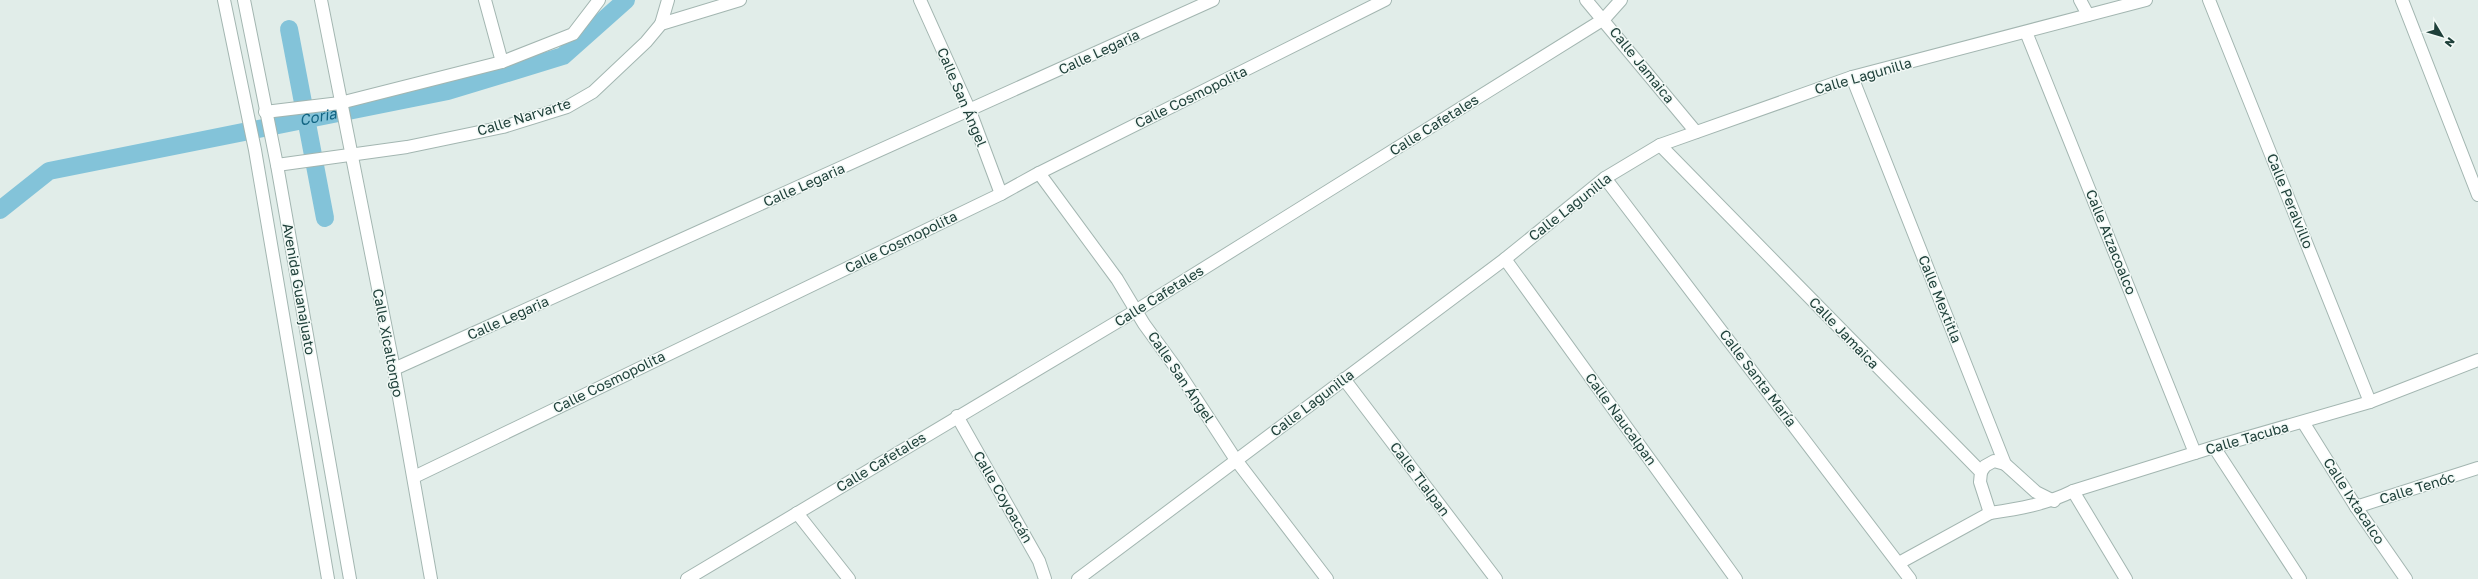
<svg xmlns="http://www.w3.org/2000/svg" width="2478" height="579" viewBox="0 0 2478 579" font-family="'Golos Text',sans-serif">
	<rect width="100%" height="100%" fill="#e1ede9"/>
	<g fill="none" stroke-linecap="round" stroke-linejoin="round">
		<!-- canal -->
		<g stroke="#83c3d9" stroke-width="18">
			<polyline points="289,29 325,218"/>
			<path id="s1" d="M0,210L49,171L448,91L563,56L626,0"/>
		</g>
		<defs>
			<g id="minor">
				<polyline points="321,0 394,369 431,579"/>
				<polyline points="485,0 502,62"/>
				<polyline points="920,0 970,111 1001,194"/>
				<polyline points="2080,0 2088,15"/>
				<polyline points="2209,0 2370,402"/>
				<polyline points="2402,0 2478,195"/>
				<polyline points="661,24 668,0"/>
				<polyline points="2026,32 2195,453"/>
				<polyline points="1852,77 2005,464 2036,492 2054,501"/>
				<polyline points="265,112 340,103 502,62 573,34 599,0"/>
				<path d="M1660,145L1981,472L1980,482L1990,513C2018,509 2047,504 2073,491L2214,447L2370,402L2478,360"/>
				<polyline points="277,165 407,147 503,127 567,107 593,92 646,42 661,24 740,0"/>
				<polyline points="1039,173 1117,279 1144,324 1176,368 1236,460 1327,579"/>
				<polyline points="1605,178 1910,579"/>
				<polyline points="1505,259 1736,579"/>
				<polyline points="394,369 1213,0"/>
				<polyline points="1344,379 1496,579"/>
				<polyline points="957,416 1039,561 1045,579"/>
				<polyline points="2303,422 2356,507 2406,579"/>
				<polyline points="2214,447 2300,579"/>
				<polyline points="1981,472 1985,466 1994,461 2005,464"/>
				<polyline points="414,477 1001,194 1039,173 1385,0"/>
				<polyline points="2073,491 2126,579"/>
				<polyline points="2356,507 2478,468"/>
				<polyline points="797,513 849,579"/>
				<polyline points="1899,563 1990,513"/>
				<polyline points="687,579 1137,310 1604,19 1621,0"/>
			</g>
			<g id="tertiary">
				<polyline points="224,0 255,150 328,579"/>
				<polyline points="244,0 277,165 350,579"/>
				<polyline points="1586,0 1696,132"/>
				<polyline points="1078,579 1505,259 1605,178 1660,145 1852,77 2146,0"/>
			</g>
		</defs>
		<!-- minor casing -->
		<use href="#minor" stroke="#a3b6b1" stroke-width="14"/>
		<!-- tertiary casing -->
		<use href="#tertiary" stroke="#a3b6b1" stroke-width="14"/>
		<!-- minor -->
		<use href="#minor" stroke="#fff" stroke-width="12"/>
		<!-- tertiary -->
		<use href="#tertiary" stroke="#fff" stroke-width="12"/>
	</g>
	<g text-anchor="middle" stroke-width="3" stroke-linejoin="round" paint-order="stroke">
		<!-- street labels -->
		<g font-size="14" fill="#1f403a" stroke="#f2f9f6">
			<text transform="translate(1099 52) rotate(-25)" y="5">Calle Legaria</text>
			<text transform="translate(1642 65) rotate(51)" y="5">Calle Jamaica</text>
			<text transform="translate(1863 76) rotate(-16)" y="5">Calle Lagunilla</text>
			<text transform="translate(962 97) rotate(67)" y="5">Calle San Ángel</text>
			<text transform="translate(1191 97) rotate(-26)" y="5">Calle Cosmopolita</text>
			<text transform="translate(524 117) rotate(-17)" y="5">Calle Narvarte</text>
			<text transform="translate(1434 125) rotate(-32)" y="5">Calle Cafetales</text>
			<text transform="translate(804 185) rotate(-24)" y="5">Calle Legaria</text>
			<text transform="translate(2290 201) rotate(68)" y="5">Calle Peralvillo</text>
			<text transform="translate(1570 207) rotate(-38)" y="5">Calle Lagunilla</text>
			<text transform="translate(901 242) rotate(-26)" y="5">Calle Cosmopolita</text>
			<text transform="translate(2111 242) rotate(68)" y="5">Calle Atzacoalco</text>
			<text transform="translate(299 289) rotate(80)" y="5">Avenida Guanajuato</text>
			<text transform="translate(1159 296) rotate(-32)" y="5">Calle Cafetales</text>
			<text transform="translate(1940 299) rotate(68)" y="5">Calle Mextitla</text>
			<text transform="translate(508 318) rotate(-24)" y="5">Calle Legaria</text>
			<text transform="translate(1844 333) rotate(46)" y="5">Calle Jamaica</text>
			<text transform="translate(388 343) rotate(79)" y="5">Calle Xicaltongo</text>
			<text transform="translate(1181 377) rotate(56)" y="5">Calle San Ángel</text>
			<text transform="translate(1758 378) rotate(53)" y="5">Calle Santa María</text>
			<text transform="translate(609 382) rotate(-26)" y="5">Calle Cosmopolita</text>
			<text transform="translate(1312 403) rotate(-37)" y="5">Calle Lagunilla</text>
			<text transform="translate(1621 419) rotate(54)" y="5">Calle Naucalpan</text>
			<text transform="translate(2247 438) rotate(-16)" y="5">Calle Tacuba</text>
			<text transform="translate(881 462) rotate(-31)" y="5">Calle Cafetales</text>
			<text transform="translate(1420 479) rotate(53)" y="5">Calle Tlalpan</text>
			<text transform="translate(2417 488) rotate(-17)" y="5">Calle Tenóc</text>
			<text transform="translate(1003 497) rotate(60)" y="5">Calle Coyoacán</text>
			<text transform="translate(2354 501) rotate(57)" y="5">Calle Ixtacalco</text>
		</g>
		<!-- water labels -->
		<g font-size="15" font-style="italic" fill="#126583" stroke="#f2f9f6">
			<text dy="5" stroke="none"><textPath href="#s1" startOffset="337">Coria</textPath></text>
		</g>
	</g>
	<!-- north arrow -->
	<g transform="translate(2442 36) rotate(128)" stroke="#f2f9f6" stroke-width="3" paint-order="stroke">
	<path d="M0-3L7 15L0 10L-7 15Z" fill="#1f403a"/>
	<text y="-6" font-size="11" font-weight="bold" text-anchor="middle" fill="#1f403a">N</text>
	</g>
</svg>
